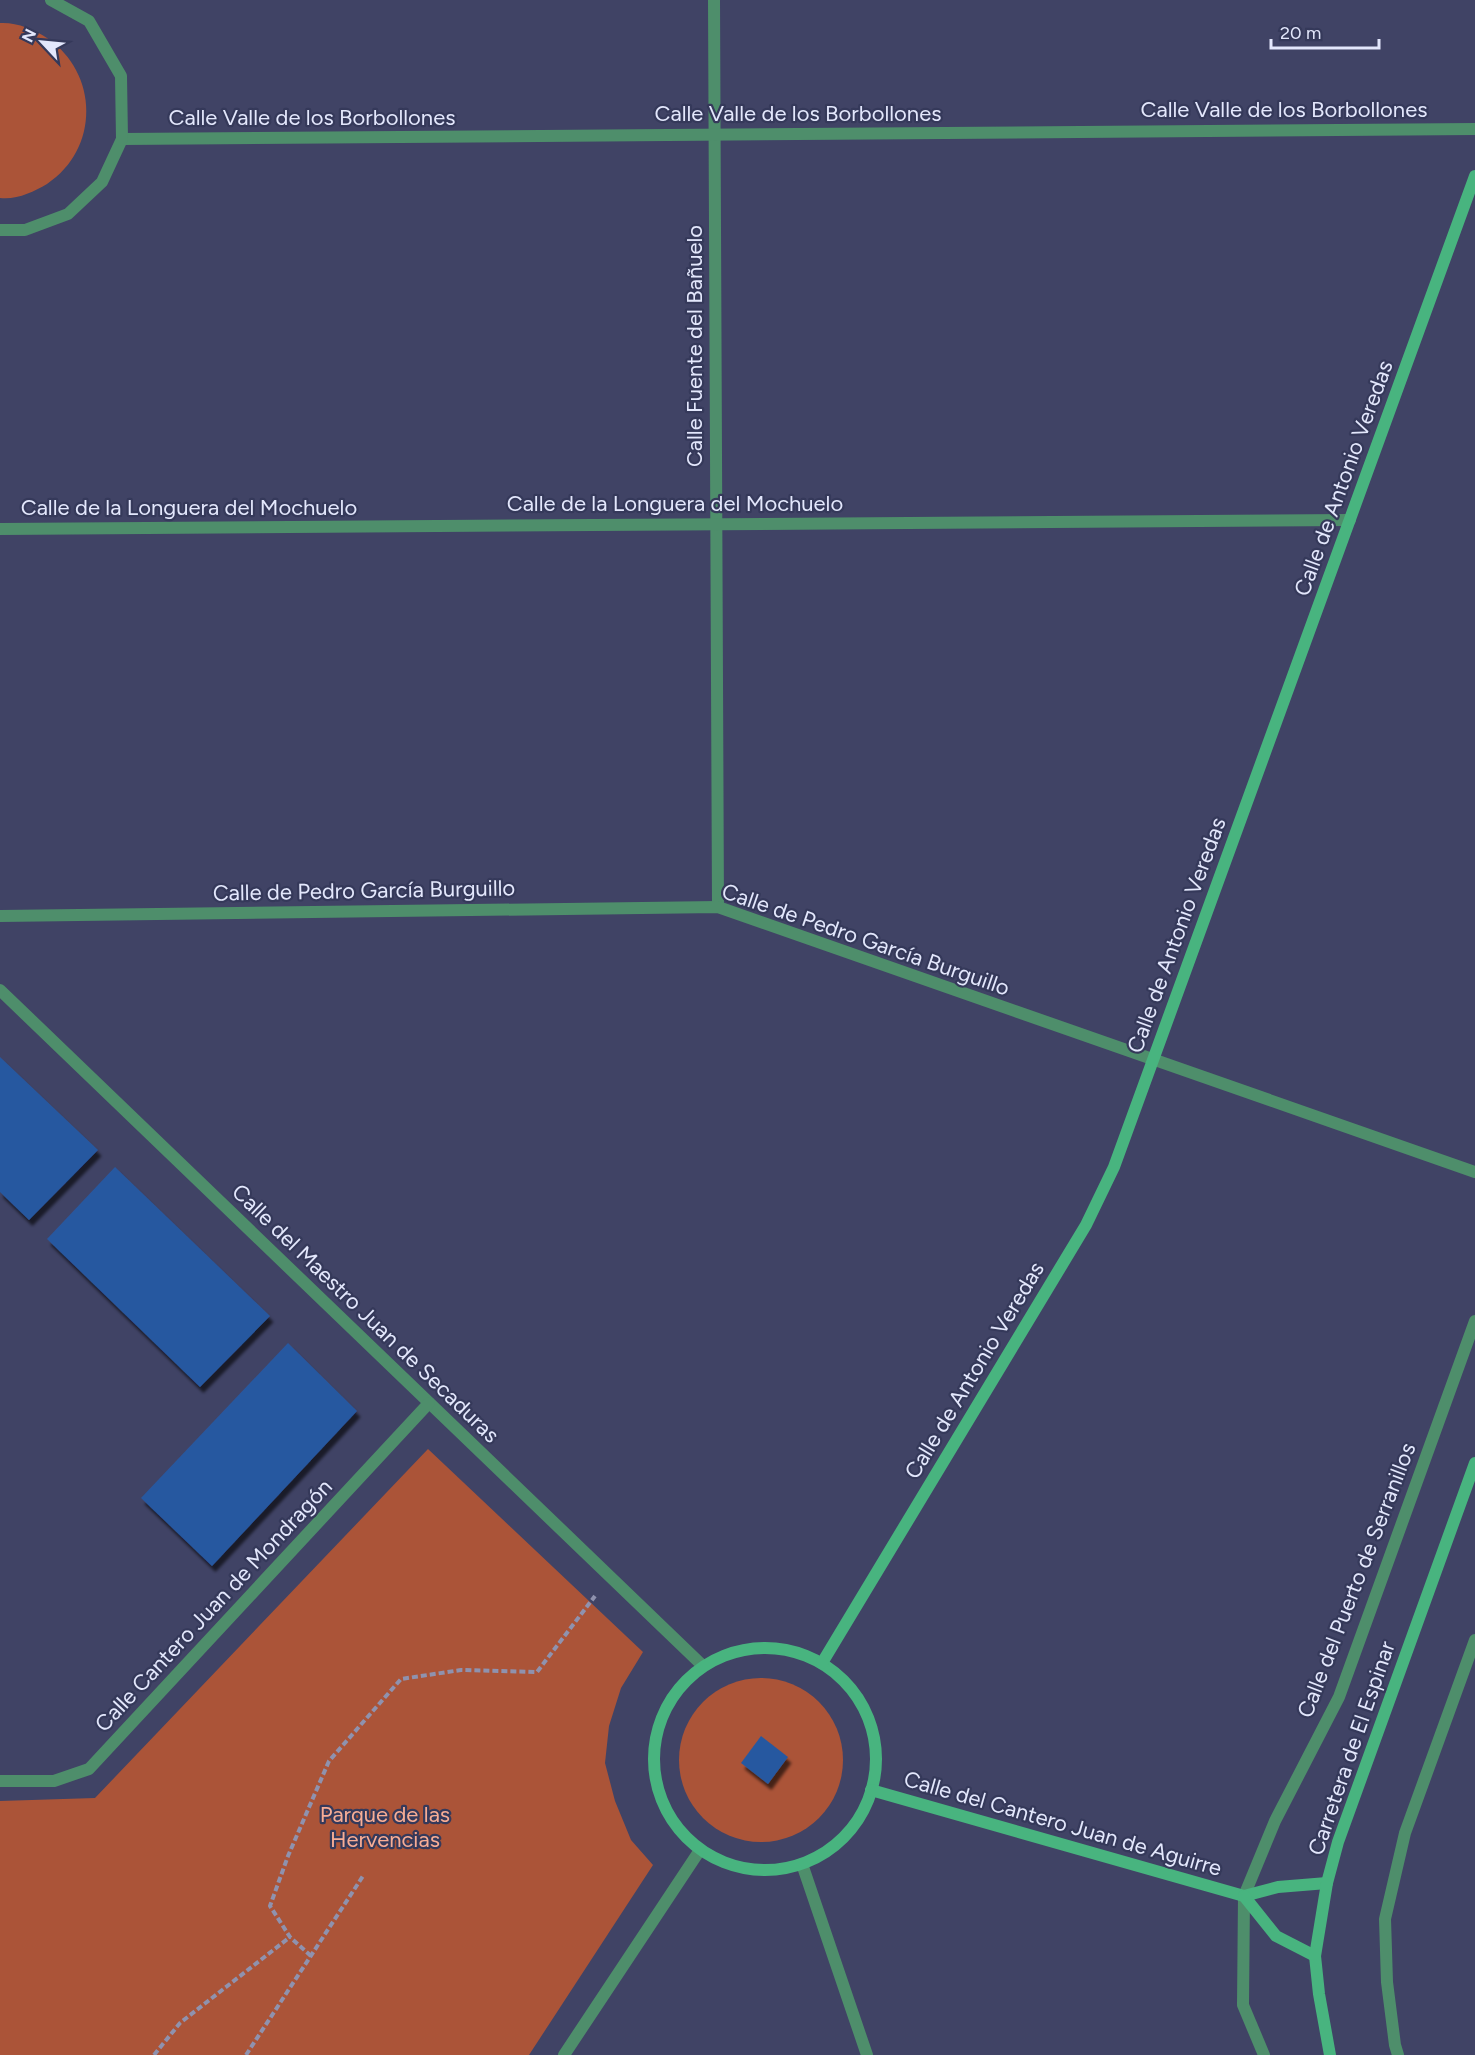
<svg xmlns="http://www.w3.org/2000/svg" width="1475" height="2055" viewBox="0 0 1475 2055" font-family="Figtree,sans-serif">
	<defs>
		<filter id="shadow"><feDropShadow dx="3.5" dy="6" stdDeviation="1.5" flood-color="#0009"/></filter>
	</defs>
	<rect width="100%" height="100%" fill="#404365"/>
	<!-- green -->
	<g fill="#ab5438">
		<path d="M0,23C16,22 34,29 47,38C99,73 100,149 47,184C33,192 17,200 0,198Z"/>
		<polygon points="428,1449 643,1652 621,1688 609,1726 605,1763 615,1801 631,1840 653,1865 529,2055 0,2055 0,1801 95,1798"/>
		<circle cx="761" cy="1760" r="82"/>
	</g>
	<!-- building -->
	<g fill="#2858a0" filter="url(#shadow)">
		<polygon points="0,1057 98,1150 29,1220 0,1192"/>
		<polygon points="115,1167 270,1316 200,1387 47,1239"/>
		<polygon points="288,1343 357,1411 212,1566 141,1498"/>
		<polygon points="761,1736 788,1757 768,1784 741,1763"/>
	</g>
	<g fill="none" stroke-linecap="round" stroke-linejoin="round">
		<!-- path -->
		<g stroke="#8f92ae" stroke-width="4" stroke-dasharray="6 3" stroke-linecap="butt">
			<polyline points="311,1956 290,1937 270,1906 288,1856 329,1761 401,1679 461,1670 537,1672 595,1596"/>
			<polyline points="154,2055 180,2023 290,1937"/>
			<polyline points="246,2055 363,1876"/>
		</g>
		<!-- street -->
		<g stroke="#4e8e6b" stroke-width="12">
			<polyline points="714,0 718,907"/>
			<polyline points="122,139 1475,129"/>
			<polyline points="0,230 25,230 68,214 102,182 122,139 121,76 89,21 51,0"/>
			<polyline points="0,529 1350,520"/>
			<polyline points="0,916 718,907 1475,1172"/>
			<polyline points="0,990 703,1666"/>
			<polyline points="0,1781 54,1781 89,1769 429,1403"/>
			<polyline points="802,1864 867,2055"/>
			<polyline points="564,2055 700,1850"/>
			<polyline points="1264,2055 1243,2005 1244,1896 1275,1821 1339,1697 1475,1321"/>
			<polyline points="1398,2055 1395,2045 1387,1982 1385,1919 1405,1833 1475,1640"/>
		</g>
		<!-- secondary -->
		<g stroke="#48b47f" stroke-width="12">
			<circle cx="765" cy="1759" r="111"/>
			<polyline points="822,1663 1086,1225 1114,1167 1475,176"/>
			<polyline points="871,1790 1244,1896 1278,1887 1327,1883"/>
			<polyline points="1244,1896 1276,1936 1315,1956"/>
			<polyline points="1330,2055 1319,1994 1315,1956 1327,1883 1338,1842 1475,1463"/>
		</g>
	</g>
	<g text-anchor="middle" stroke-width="4.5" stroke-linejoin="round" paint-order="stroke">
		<!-- street labels -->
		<g font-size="22" fill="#e3e7fc" stroke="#35395a">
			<text x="1284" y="117">Calle Valle de los Borbollones</text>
			<text x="798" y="121">Calle Valle de los Borbollones</text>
			<text x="312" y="125">Calle Valle de los Borbollones</text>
			<text transform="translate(694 346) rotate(-90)" y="8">Calle Fuente del Bañuelo</text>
			<text transform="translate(1343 478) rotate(-70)" y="8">Calle de Antonio Veredas</text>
			<text x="675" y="511">Calle de la Longuera del Mochuelo</text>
			<text x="189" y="515">Calle de la Longuera del Mochuelo</text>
			<text transform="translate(364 890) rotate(-1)" y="8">Calle de Pedro García Burguillo</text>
			<text transform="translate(1176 935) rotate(-70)" y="8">Calle de Antonio Veredas</text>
			<text transform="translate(866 939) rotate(19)" y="8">Calle de Pedro García Burguillo</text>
			<text transform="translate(366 1313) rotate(44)" y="8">Calle del Maestro Juan de Secaduras</text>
			<text transform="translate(974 1370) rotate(-59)" y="8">Calle de Antonio Veredas</text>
			<text transform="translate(1356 1580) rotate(-69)" y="8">Calle del Puerto de Serranillos</text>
			<text transform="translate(213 1605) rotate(-47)" y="8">Calle Cantero Juan de Mondragón</text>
			<text transform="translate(1351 1748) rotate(-71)" y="8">Carretera de El Espinar</text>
			<text transform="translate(1063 1823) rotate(16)" y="8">Calle del Cantero Juan de Aguirre</text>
		</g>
		<!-- park labels -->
		<g font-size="22" fill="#f8ad95" stroke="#35395a">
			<text x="385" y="1822">Parque de las<tspan x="385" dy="25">Hervencias</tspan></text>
		</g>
	</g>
	<!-- north arrow -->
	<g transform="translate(42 42) rotate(296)" stroke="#35395a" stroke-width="4.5" paint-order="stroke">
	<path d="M0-4.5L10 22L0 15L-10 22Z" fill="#e3e7fc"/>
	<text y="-9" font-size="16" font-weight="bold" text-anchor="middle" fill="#e3e7fc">N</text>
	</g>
	<!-- scale -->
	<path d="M1271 39v9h108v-9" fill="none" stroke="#e3e7fc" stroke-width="3"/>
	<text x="1280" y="39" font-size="18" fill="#e3e7fc" stroke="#35395a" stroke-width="4.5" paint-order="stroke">20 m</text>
</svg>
